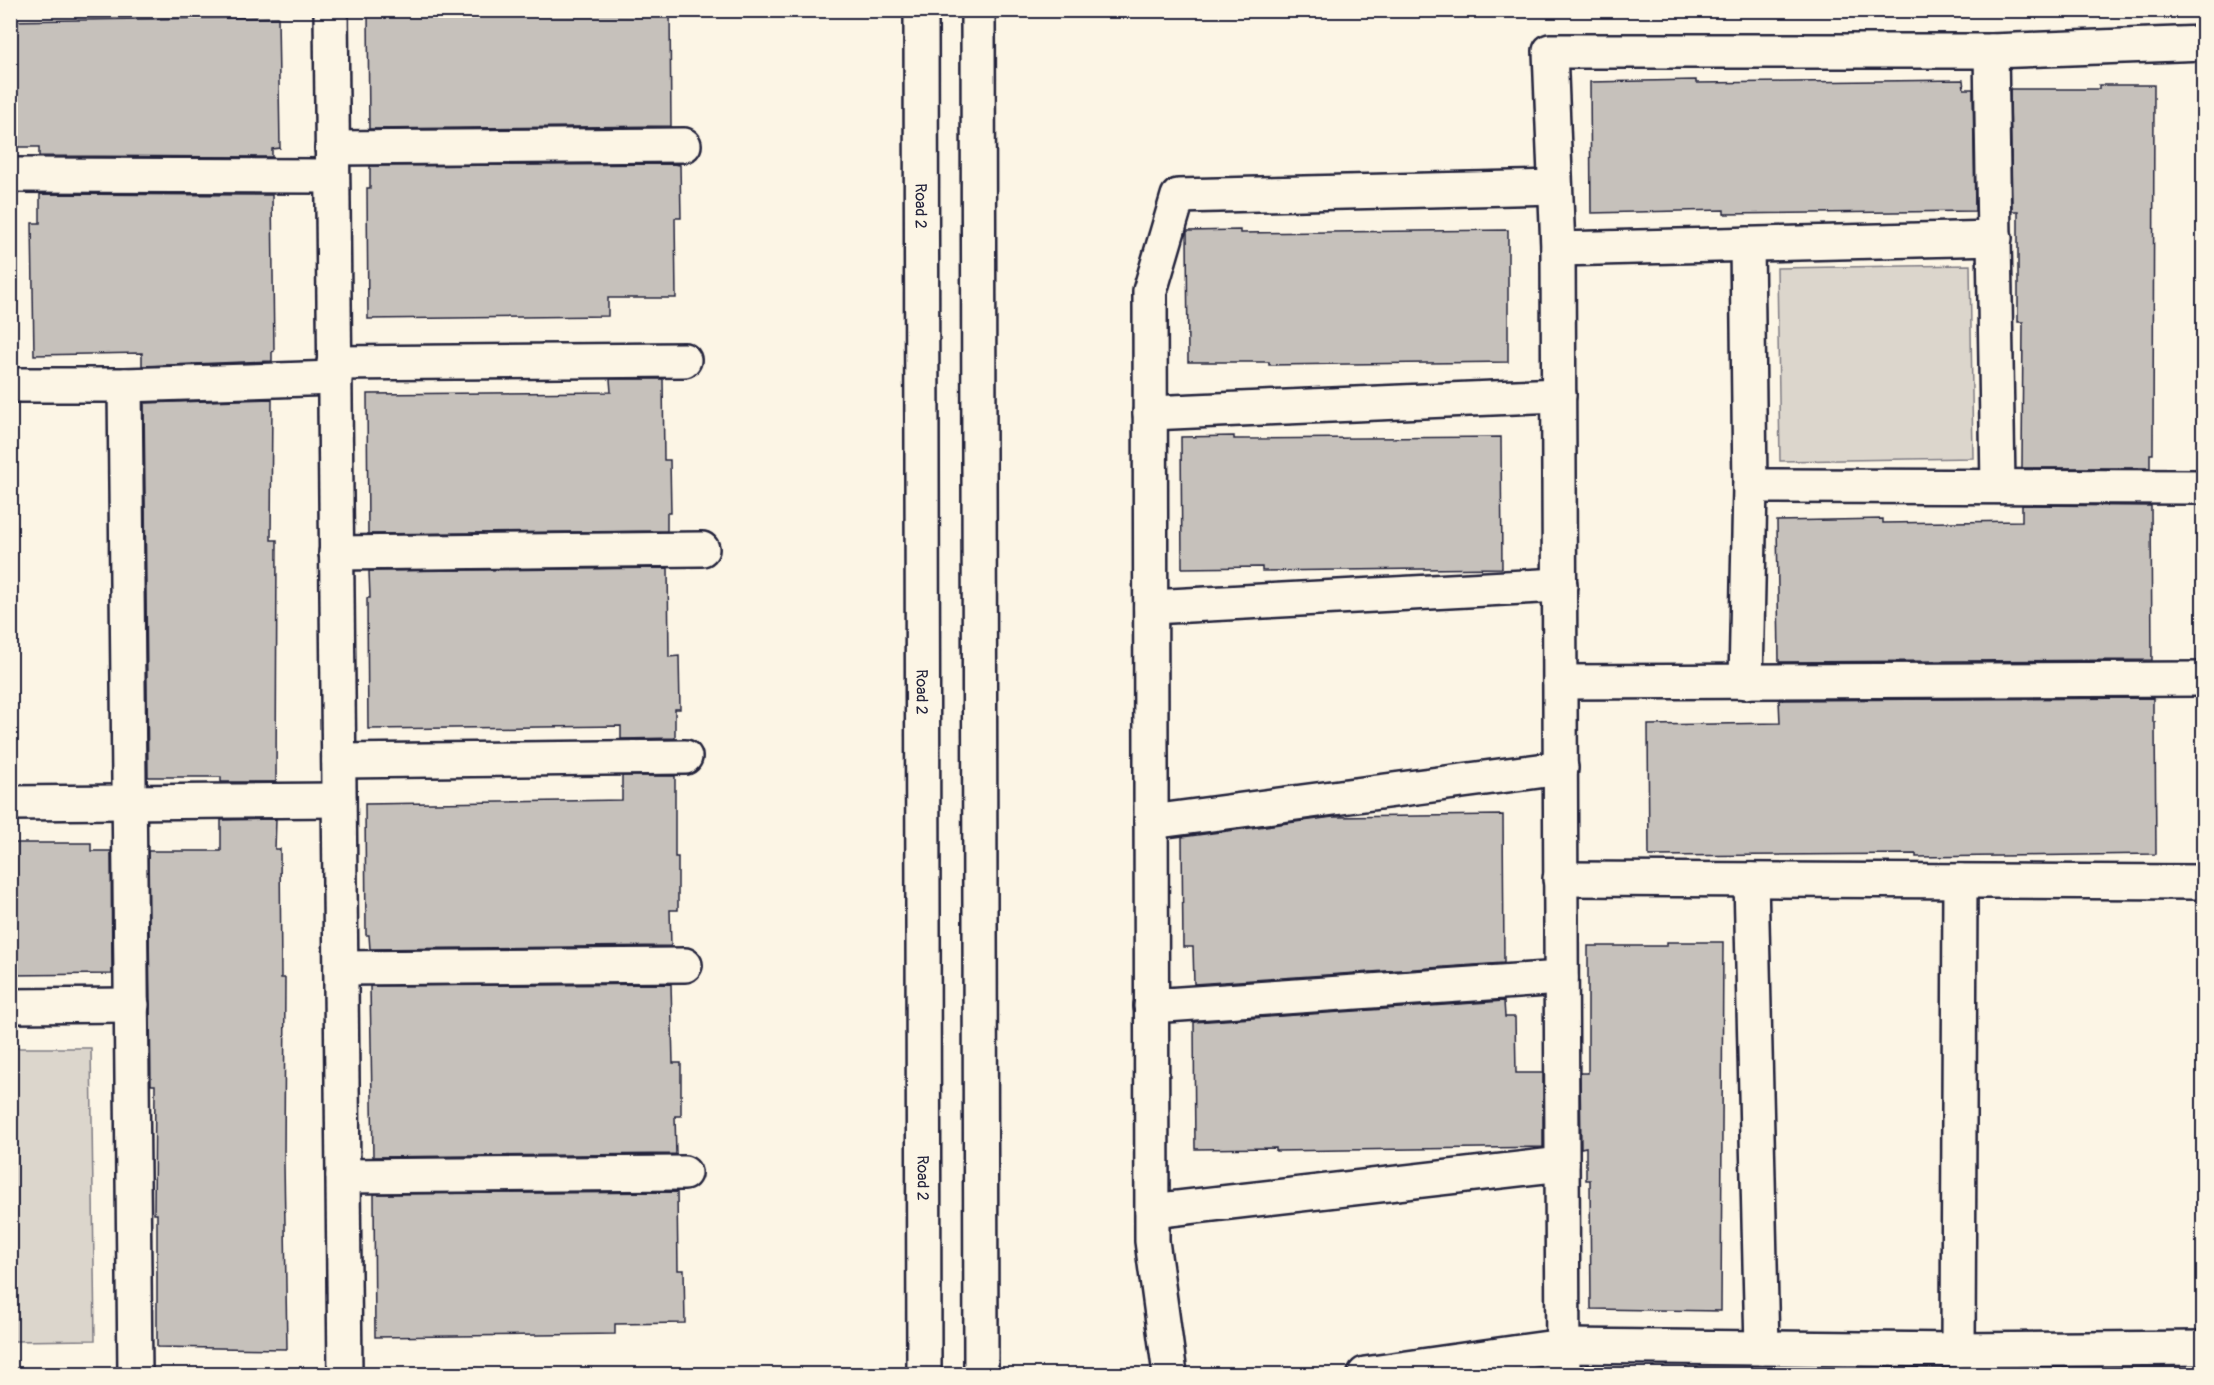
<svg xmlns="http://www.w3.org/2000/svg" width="2214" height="1385" viewBox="0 0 2214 1385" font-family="Pangolin,sans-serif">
	<rect width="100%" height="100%" fill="#fcf5e5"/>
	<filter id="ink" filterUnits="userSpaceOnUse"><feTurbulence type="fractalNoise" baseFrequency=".0167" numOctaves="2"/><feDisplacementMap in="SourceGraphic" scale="12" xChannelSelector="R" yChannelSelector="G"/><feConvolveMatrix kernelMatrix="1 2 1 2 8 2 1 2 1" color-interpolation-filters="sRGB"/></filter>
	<g filter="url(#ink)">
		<!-- green -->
		<g fill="#dcd6cc" stroke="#7f7c84" stroke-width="1.5">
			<polygon points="1970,265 1973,458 1780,461 1777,268"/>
			<polygon points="11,1048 91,1048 95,1340 11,1341"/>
		</g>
		<!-- building -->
		<g fill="#c6c1bb" stroke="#22223b" stroke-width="1.5">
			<polygon points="368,10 670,10 671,126 369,129"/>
			<polygon points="278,17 280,148 272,149 272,157 39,156 39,147 10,147 10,21"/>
			<polygon points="1696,80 1696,83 1963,80 1964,89 1973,89 1975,211 1724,214 1724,210 1591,213 1590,82"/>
			<polygon points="2099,85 2154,85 2153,454 2150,454 2150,468 2022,468 2023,322 2018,322 2018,211 2012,211 2010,89 2099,89"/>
			<polygon points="672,164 680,165 681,218 675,218 676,298 608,298 608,316 368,319 367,188 370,188 370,166"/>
			<polygon points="40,194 272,195 274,351 272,352 272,361 142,366 142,353 34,355 32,223 40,223"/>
			<polygon points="1240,230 1240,233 1508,230 1508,362 1269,365 1269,362 1188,362 1187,231"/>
			<polygon points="610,379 663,379 664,460 670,460 671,513 667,513 667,531 368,534 367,394 611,392"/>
			<polygon points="272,399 271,540 277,540 276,782 221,782 221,777 148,777 144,403"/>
			<polygon points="1234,436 1234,439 1501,437 1502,568 1262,571 1262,567 1182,568 1181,437"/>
			<polygon points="2022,505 2151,506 2152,660 1779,662 1777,521 1883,519 1883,523 2022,521"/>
			<polygon points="668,568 669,657 679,656 680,709 675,709 675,738 621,739 621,726 368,729 367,598 370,598 369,571"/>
			<polygon points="2153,698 2153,722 2155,722 2156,854 1916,857 1916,854 1649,856 1648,725 1780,723 1779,700"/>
			<polygon points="622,776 675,776 675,857 678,857 678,910 670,910 671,946 370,949 369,935 366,935 365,804 622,800"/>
			<polygon points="1503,815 1504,963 1194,984 1193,947 1183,947 1182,837 1333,817"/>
			<polygon points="276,819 275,849 280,849 281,978 285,978 284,1163 287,1349 157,1347 157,1214 154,1214 155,1085 151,1085 148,851 221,851 221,820"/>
			<polygon points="10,843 91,843 91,851 111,851 112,974 10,975"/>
			<polygon points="1667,942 1723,942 1721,1311 1591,1309 1590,1180 1586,1180 1586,1147 1581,1148 1580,1073 1588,1073 1588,946 1667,946"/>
			<polygon points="671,984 673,1063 681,1063 681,1116 675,1116 676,1154 373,1157 370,986"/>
			<polygon points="1504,1001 1505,1017 1515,1017 1516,1073 1543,1073 1543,1147 1276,1151 1276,1148 1195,1149 1194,1022"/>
			<polygon points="677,1192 678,1270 684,1270 685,1323 615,1324 615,1334 375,1337 374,1194"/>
		</g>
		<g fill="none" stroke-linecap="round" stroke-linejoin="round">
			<defs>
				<g id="street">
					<polyline points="331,10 345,1374"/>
					<polyline points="1991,51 1998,486"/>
					<polyline points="332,148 684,145"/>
					<polyline points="10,175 332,176"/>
					<polyline points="1747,244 1750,486"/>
					<polyline points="1558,249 1995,238"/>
					<polyline points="334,363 684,360"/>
					<polyline points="10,385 125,385 135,1374"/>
					<polyline points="125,385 335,378"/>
					<polyline points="1150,413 1559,395"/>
					<polyline points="336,553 702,549"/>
					<polyline points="1151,607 1560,585"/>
					<polyline points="1560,682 2204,679"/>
					<polyline points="1746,682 1750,486 2204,487"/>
					<polyline points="339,761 685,757"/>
					<polyline points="10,803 339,800"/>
					<polyline points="1151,822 1561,768"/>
					<polyline points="1560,879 2204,882"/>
					<polyline points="1751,880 1762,1348"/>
					<polyline points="341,968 685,965"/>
					<polyline points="10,1006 132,1005"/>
					<polyline points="1151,1006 1561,978"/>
					<polyline points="343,1176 684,1173"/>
					<polyline points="1152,1211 1562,1164"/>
					<polyline points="1958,1350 1960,881"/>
					<polyline points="1170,1374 1152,1241 1150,291 1178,196 1555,187"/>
					<polyline points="1365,1374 1563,1346 1958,1350 2204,1348"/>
					<polyline points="1563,1374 1558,249 1550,51 1991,51 2204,43"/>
				</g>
				<g id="secondary">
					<path id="s1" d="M921,10L924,1374"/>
					<polyline points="978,10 981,1374"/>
				</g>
			</defs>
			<!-- street casing -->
			<use href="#street" stroke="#22223b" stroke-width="38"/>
			<!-- secondary casing -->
			<use href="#secondary" stroke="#22223b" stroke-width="38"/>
			<!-- street -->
			<use href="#street" stroke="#fcf5e5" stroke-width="33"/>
			<!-- secondary -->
			<use href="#secondary" stroke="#fcf5e5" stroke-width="33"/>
		</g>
	</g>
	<g text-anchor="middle" stroke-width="4.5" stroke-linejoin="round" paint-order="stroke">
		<!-- street labels -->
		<g font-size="16" fill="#22223b" stroke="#fcf5e5">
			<text dy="6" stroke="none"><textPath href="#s1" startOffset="196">Road 2</textPath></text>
			<text dy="6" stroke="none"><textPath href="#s1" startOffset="682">Road 2</textPath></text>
			<text dy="6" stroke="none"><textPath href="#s1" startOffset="1168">Road 2</textPath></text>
		</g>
	</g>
	<!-- margin -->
	<rect width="2214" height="1385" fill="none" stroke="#fcf5e5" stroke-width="36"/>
	<rect x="18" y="18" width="2178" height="1349" fill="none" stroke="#22223b" stroke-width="2" filter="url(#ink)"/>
</svg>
